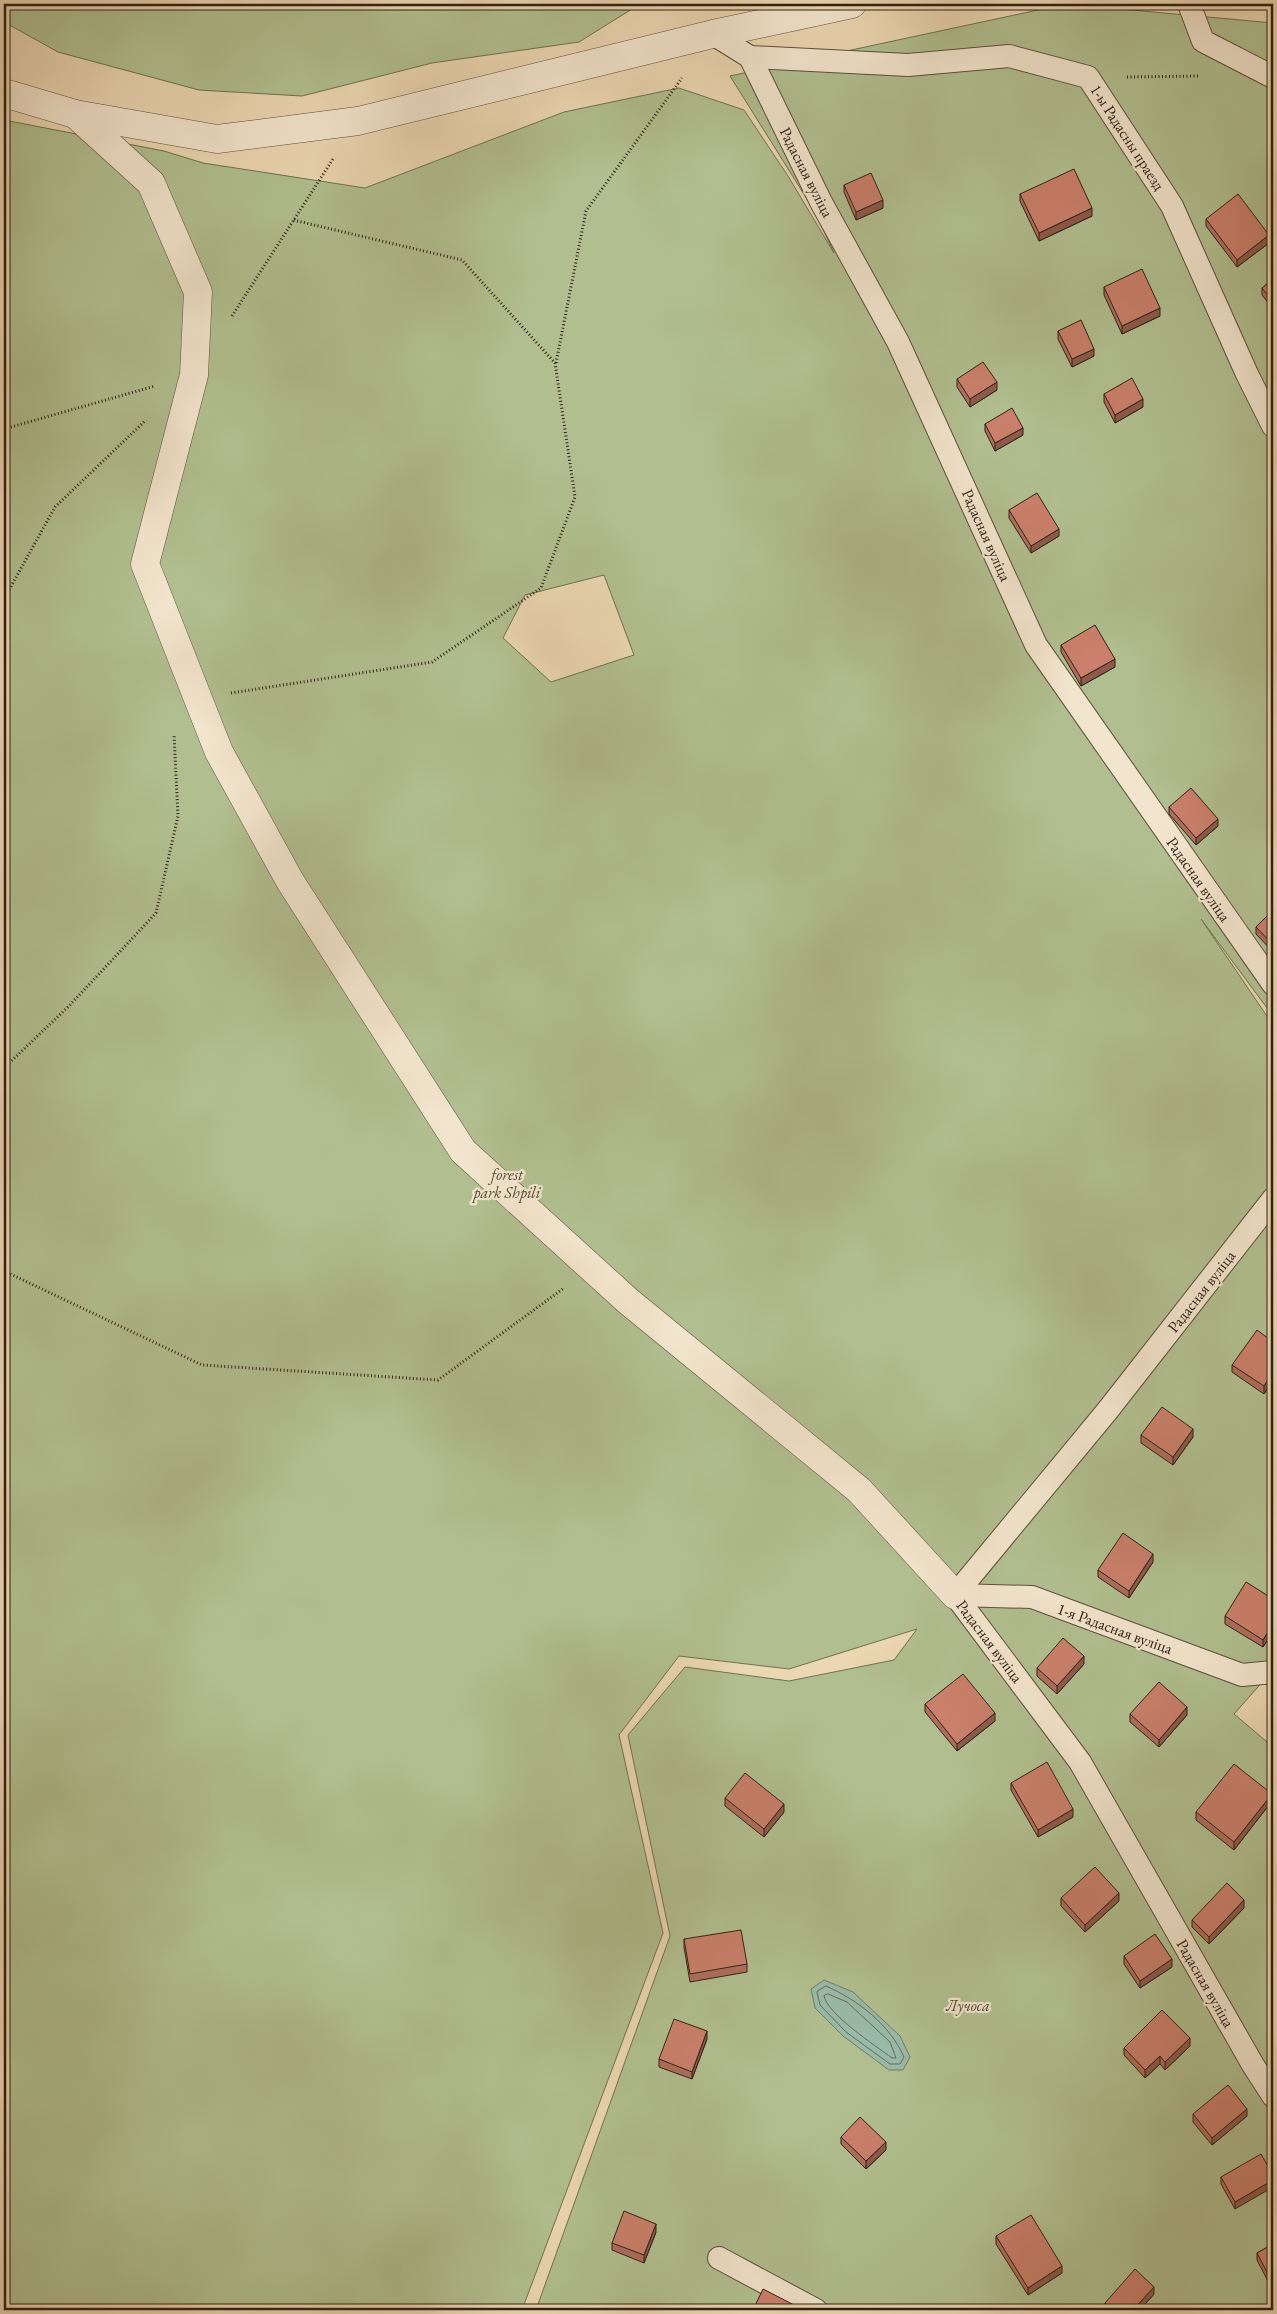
<svg xmlns="http://www.w3.org/2000/svg" width="1277" height="2314" viewBox="0 0 1277 2314" font-family="'EB Garamond',serif">
	<rect width="100%" height="100%" fill="#ebd7b2"/>
	<filter id="stains"><feTurbulence type="fractalNoise" baseFrequency=".004" numOctaves="4"/><feColorMatrix values="0 0 0 0 .2 0 0 0 0 .09 0 0 0 0 .02 0 0 0 .5 -.17"/></filter>
	<radialGradient id="worn" r=".72"><stop offset=".6" stop-color="#630" stop-opacity="0"/><stop offset="1" stop-color="#630" stop-opacity=".3"/></radialGradient>
	<!-- green -->
	<g fill="#b1bf90" stroke="#707052" fill-rule="evenodd">
		<polygon points="4,4 640,4 579,42 432,63 302,96 199,90 58,52 4,22"/>
		<path d="M1066,4L1273,23V1016L1201,919L1273,1025V1670L1234,1714L1273,1747V2310H536L670,1936L628,1735L685,1667L789,1681L894,1660L917,1629L789,1669L679,1656L619,1735L663,1933L522,2310H4V120L164,151L203,163L365,188L564,112L679,88L744,110L788,176L834,253L815,212L730,76ZM604,575L634,655L551,682L503,638L525,595Z"/>
	</g>
	<!-- water -->
	<polygon fill="#99baa6" stroke="#6f7c6c" points="824,1980 853,1992 900,2036 910,2057 903,2070 889,2070 843,2036 815,2008 811,1989"/>
	<g fill="none" stroke-linecap="round" stroke-linejoin="round">
		<!-- shore -->
		<g stroke="#646d5d" stroke-width="1">
			<path d="M826,1986C858,2000 890,2025 904,2057L900,2064H890L846,2032L820,2005L817,1992Z"/>
			<path d="M828,1994L847,2002L890,2042L896,2058H892C876,2046 827,2014 824,1996Z"/>
		</g>
		<defs>
			<g id="lane">
				<polyline points="1189,4 1203,41 1273,77"/>
				<polyline points="713,34 750,57 908,65 1009,56 1088,77 1172,206 1247,374 1273,426"/>
				<polyline points="750,57 821,202 898,342 1036,645 1273,984"/>
				<polyline points="1273,1199 1108,1410 955,1595 1080,1762 1253,2065 1273,2096"/>
				<polyline points="955,1595 1032,1597 1242,1675 1273,1672"/>
				<polyline points="719,2258 816,2310"/>
			</g>
			<g id="street">
				<polyline points="4,93 75,114 217,139 358,121 713,34 852,4"/>
				<polyline points="75,114 151,183 198,292 194,375 145,564 219,752 290,881 463,1151 628,1301 859,1490 955,1595"/>
			</g>
		</defs>
		<!-- lane casing -->
		<use href="#lane" stroke="#5f4e3c" stroke-width="24"/>
		<!-- street casing -->
		<use href="#street" stroke="#5f4e3c" stroke-width="29"/>
		<!-- path -->
		<g stroke="#302014" stroke-width="3" stroke-dasharray="1 2.5" stroke-linecap="butt">
			<polyline points="1127,77 1200,76"/>
			<polyline points="232,316 333,159"/>
			<polyline points="556,363 586,211 682,78"/>
			<polyline points="4,429 155,386"/>
			<polyline points="4,599 55,507 146,420"/>
			<polyline points="231,693 432,662 541,588 575,497 555,363 462,260 293,220"/>
			<polyline points="4,1068 69,1006 156,913 178,816 174,734"/>
			<polyline points="4,1271 202,1365 438,1380 564,1288"/>
		</g>
		<!-- lane -->
		<use href="#lane" stroke="#f2e5cd" stroke-width="22"/>
		<!-- street -->
		<use href="#street" stroke="#f2e5cd" stroke-width="28"/>
	</g>
	<!-- wall -->
	<g fill="#ae6e5d" stroke="#302014">
		<polygon points="844,185 883,208 856,220 844,192"/>
		<polygon points="1020,194 1092,216 1039,241 1020,201"/>
		<polygon points="1206,219 1269,243 1237,267 1206,226"/>
		<polygon points="1273,279 1273,309 1262,295 1262,288"/>
		<polygon points="1104,287 1160,316 1122,334 1104,295"/>
		<polygon points="1058,331 1094,356 1072,367 1058,339"/>
		<polygon points="957,379 997,390 970,407 957,387"/>
		<polygon points="1104,394 1143,407 1115,423 1104,402"/>
		<polygon points="985,424 1023,435 995,451 985,431"/>
		<polygon points="1009,510 1059,536 1031,553 1009,518"/>
		<polygon points="1061,645 1115,667 1081,686 1061,652"/>
		<polygon points="1169,807 1218,826 1196,845 1169,814"/>
		<polygon points="1273,910 1273,952 1256,934 1256,927"/>
		<polygon points="1273,1342 1273,1380 1264,1394 1232,1372 1232,1365"/>
		<polygon points="1141,1435 1193,1437 1173,1465 1141,1443"/>
		<polygon points="1153,1562 1129,1598 1098,1577 1098,1570"/>
		<polygon points="1273,1599 1273,1632 1263,1647 1225,1624 1225,1616"/>
		<polygon points="1084,1664 1057,1694 1037,1676 1037,1668"/>
		<polygon points="925,1704 995,1721 957,1751 925,1712"/>
		<polygon points="1130,1714 1187,1715 1159,1747 1130,1722"/>
		<polygon points="1011,1783 1073,1817 1038,1837 1011,1790"/>
		<polygon points="725,1798 784,1812 764,1837 725,1806"/>
		<polygon points="1272,1801 1234,1850 1196,1820 1196,1812"/>
		<polygon points="1061,1898 1119,1901 1085,1932 1061,1906"/>
		<polygon points="1244,1908 1209,1944 1192,1927 1192,1920"/>
		<polygon points="684,1939 747,1964 747,1972 690,1982 684,1947"/>
		<polygon points="1124,1956 1172,1967 1140,1988 1124,1964"/>
		<polygon points="707,2039 692,2079 659,2067 659,2059"/>
		<polygon points="1190,2046 1165,2070 1160,2064 1145,2078 1124,2055 1124,2048"/>
		<polygon points="1193,2114 1247,2116 1212,2145 1193,2122"/>
		<polygon points="841,2137 886,2150 866,2169 841,2144"/>
		<polygon points="1273,2175 1235,2209 1221,2184 1221,2177"/>
		<polygon points="656,2232 644,2263 612,2250 612,2243"/>
		<polygon points="996,2236 1062,2273 1028,2295 996,2244"/>
		<polygon points="1273,2244 1273,2291 1257,2260 1257,2253"/>
		<polygon points="1154,2294 1140,2310 1105,2310 1105,2303"/>
	</g>
	<!-- shaded-wall -->
	<g fill="#8d5a4c" stroke="#302014">
		<polygon points="883,200 883,208 856,220 856,212"/>
		<polygon points="1092,208 1092,216 1039,241 1039,233"/>
		<polygon points="1269,235 1269,243 1237,267 1237,260"/>
		<polygon points="1160,308 1160,316 1122,334 1122,326"/>
		<polygon points="1094,349 1094,356 1072,367 1072,359"/>
		<polygon points="997,382 997,390 970,407 970,399"/>
		<polygon points="1143,399 1143,407 1115,423 1115,415"/>
		<polygon points="1023,428 1023,435 995,451 995,443"/>
		<polygon points="1059,529 1059,536 1031,553 1031,546"/>
		<polygon points="1115,659 1115,667 1081,686 1081,678"/>
		<polygon points="1218,819 1218,826 1196,845 1196,838"/>
		<polygon points="1273,1372 1273,1380 1264,1394 1264,1386"/>
		<polygon points="1193,1429 1193,1437 1173,1465 1173,1457"/>
		<polygon points="1153,1554 1153,1562 1129,1598 1129,1591"/>
		<polygon points="1273,1624 1273,1632 1263,1647 1263,1640"/>
		<polygon points="1084,1656 1084,1664 1057,1694 1057,1686"/>
		<polygon points="1187,1707 1187,1715 1159,1747 1159,1740"/>
		<polygon points="995,1713 995,1721 957,1751 957,1744"/>
		<polygon points="1272,1794 1272,1801 1234,1850 1234,1842"/>
		<polygon points="784,1804 784,1812 764,1837 764,1829"/>
		<polygon points="1073,1809 1073,1817 1038,1837 1038,1830"/>
		<polygon points="1119,1893 1119,1901 1085,1932 1085,1925"/>
		<polygon points="1244,1900 1244,1908 1209,1944 1209,1937"/>
		<polygon points="1172,1959 1172,1967 1140,1988 1140,1981"/>
		<polygon points="707,2031 707,2039 692,2079 692,2072"/>
		<polygon points="1190,2038 1190,2046 1165,2070 1165,2062"/>
		<polygon points="1160,2056 1160,2064 1145,2078 1145,2070"/>
		<polygon points="1247,2109 1247,2116 1212,2145 1212,2138"/>
		<polygon points="886,2142 886,2150 866,2169 866,2161"/>
		<polygon points="1273,2180 1273,2187 1235,2209 1235,2202"/>
		<polygon points="656,2224 656,2232 644,2263 644,2255"/>
		<polygon points="1062,2266 1062,2273 1028,2295 1028,2288"/>
		<polygon points="1154,2287 1154,2294 1140,2310 1133,2310"/>
	</g>
	<!-- building -->
	<g fill="#ca806c" stroke="#302014">
		<polygon points="1074,169 1092,208 1039,233 1020,194"/>
		<polygon points="871,173 883,200 856,212 844,185"/>
		<polygon points="1238,194 1269,235 1237,260 1206,219"/>
		<polygon points="1142,269 1160,308 1122,326 1104,287"/>
		<polygon points="1273,279 1273,302 1262,288"/>
		<polygon points="1081,320 1094,349 1072,359 1058,331"/>
		<polygon points="983,362 997,382 970,399 957,379"/>
		<polygon points="1132,378 1143,399 1115,415 1104,394"/>
		<polygon points="1012,408 1023,428 995,443 985,424"/>
		<polygon points="1037,493 1059,529 1031,546 1009,510"/>
		<polygon points="1095,625 1115,659 1081,678 1061,645"/>
		<polygon points="1191,788 1218,819 1196,838 1169,807"/>
		<polygon points="1273,910 1273,945 1256,927"/>
		<polygon points="1257,1330 1273,1342 1273,1372 1264,1386 1232,1365"/>
		<polygon points="1162,1407 1193,1429 1173,1457 1141,1435"/>
		<polygon points="1123,1533 1153,1554 1129,1591 1098,1570"/>
		<polygon points="1246,1582 1273,1599 1273,1624 1263,1640 1225,1616"/>
		<polygon points="1063,1638 1084,1656 1057,1686 1037,1668"/>
		<polygon points="963,1674 995,1713 957,1744 925,1704"/>
		<polygon points="1159,1682 1187,1707 1159,1740 1130,1714"/>
		<polygon points="1047,1762 1073,1809 1038,1830 1011,1783"/>
		<polygon points="1234,1764 1272,1794 1234,1842 1196,1812"/>
		<polygon points="745,1773 784,1804 764,1829 725,1798"/>
		<polygon points="1095,1867 1119,1893 1085,1925 1061,1898"/>
		<polygon points="1227,1883 1244,1900 1209,1937 1192,1920"/>
		<polygon points="741,1930 747,1964 690,1974 684,1939"/>
		<polygon points="1155,1934 1172,1959 1140,1981 1124,1956"/>
		<polygon points="1162,2010 1190,2038 1165,2062 1160,2056 1145,2070 1124,2048"/>
		<polygon points="674,2019 707,2031 692,2072 659,2059"/>
		<polygon points="1228,2085 1247,2109 1212,2138 1193,2114"/>
		<polygon points="860,2117 886,2142 866,2161 841,2137"/>
		<polygon points="1261,2154 1273,2175 1273,2180 1235,2202 1221,2177"/>
		<polygon points="624,2211 656,2224 644,2255 612,2243"/>
		<polygon points="1031,2215 1062,2266 1028,2288 996,2236"/>
		<polygon points="1273,2244 1273,2284 1257,2253"/>
		<polygon points="1135,2269 1154,2287 1133,2310 1113,2310 1105,2303"/>
		<polygon points="763,2289 798,2307 797,2310 753,2310"/>
	</g>
	<g text-anchor="middle" stroke-width="4.5" stroke-linejoin="round" paint-order="stroke">
		<!-- street labels -->
		<g font-size="16" fill="#302014" stroke="#f2e5cd">
			<text transform="translate(1128 137) rotate(57)" y="6">1-ы Радасны праезд</text>
			<text transform="translate(807 172) rotate(63)" y="6">Радасная вуліца</text>
			<text transform="translate(987 535) rotate(66)" y="6">Радасная вуліца</text>
			<text transform="translate(1199 879) rotate(55)" y="6">Радасная вуліца</text>
			<text transform="translate(1201 1291) rotate(-52)" y="6">Радасная вуліца</text>
			<text transform="translate(1115 1628) rotate(20)" y="6">1-я Радасная вуліца</text>
			<text transform="translate(990 1641) rotate(53)" y="6">Радасная вуліца</text>
			<text transform="translate(1206 1983) rotate(60)" y="6">Радасная вуліца</text>
		</g>
		<!-- park labels -->
		<g font-size="16" font-style="italic" fill="#504833" stroke="#f2e5cd">
			<text x="507" y="1180">forest<tspan x="507" dy="18">park Shpili</tspan></text>
			<text x="968" y="2011">Лучоса</text>
		</g>
	</g>
	<!-- margin -->
	<rect width="1277" height="2314" fill="none" stroke="#ebd7b2" stroke-width="20"/>
	<rect x="5" y="5" width="1267" height="2304" fill="none" stroke="#302014" stroke-width="2.5"/>
	<rect x="10" y="10" width="1257" height="2294" fill="none" stroke="#302014"/>
	<rect width="100%" height="100%" filter="url(#stains)"/>
	<rect width="100%" height="100%" fill="url(#worn)"/>
</svg>
